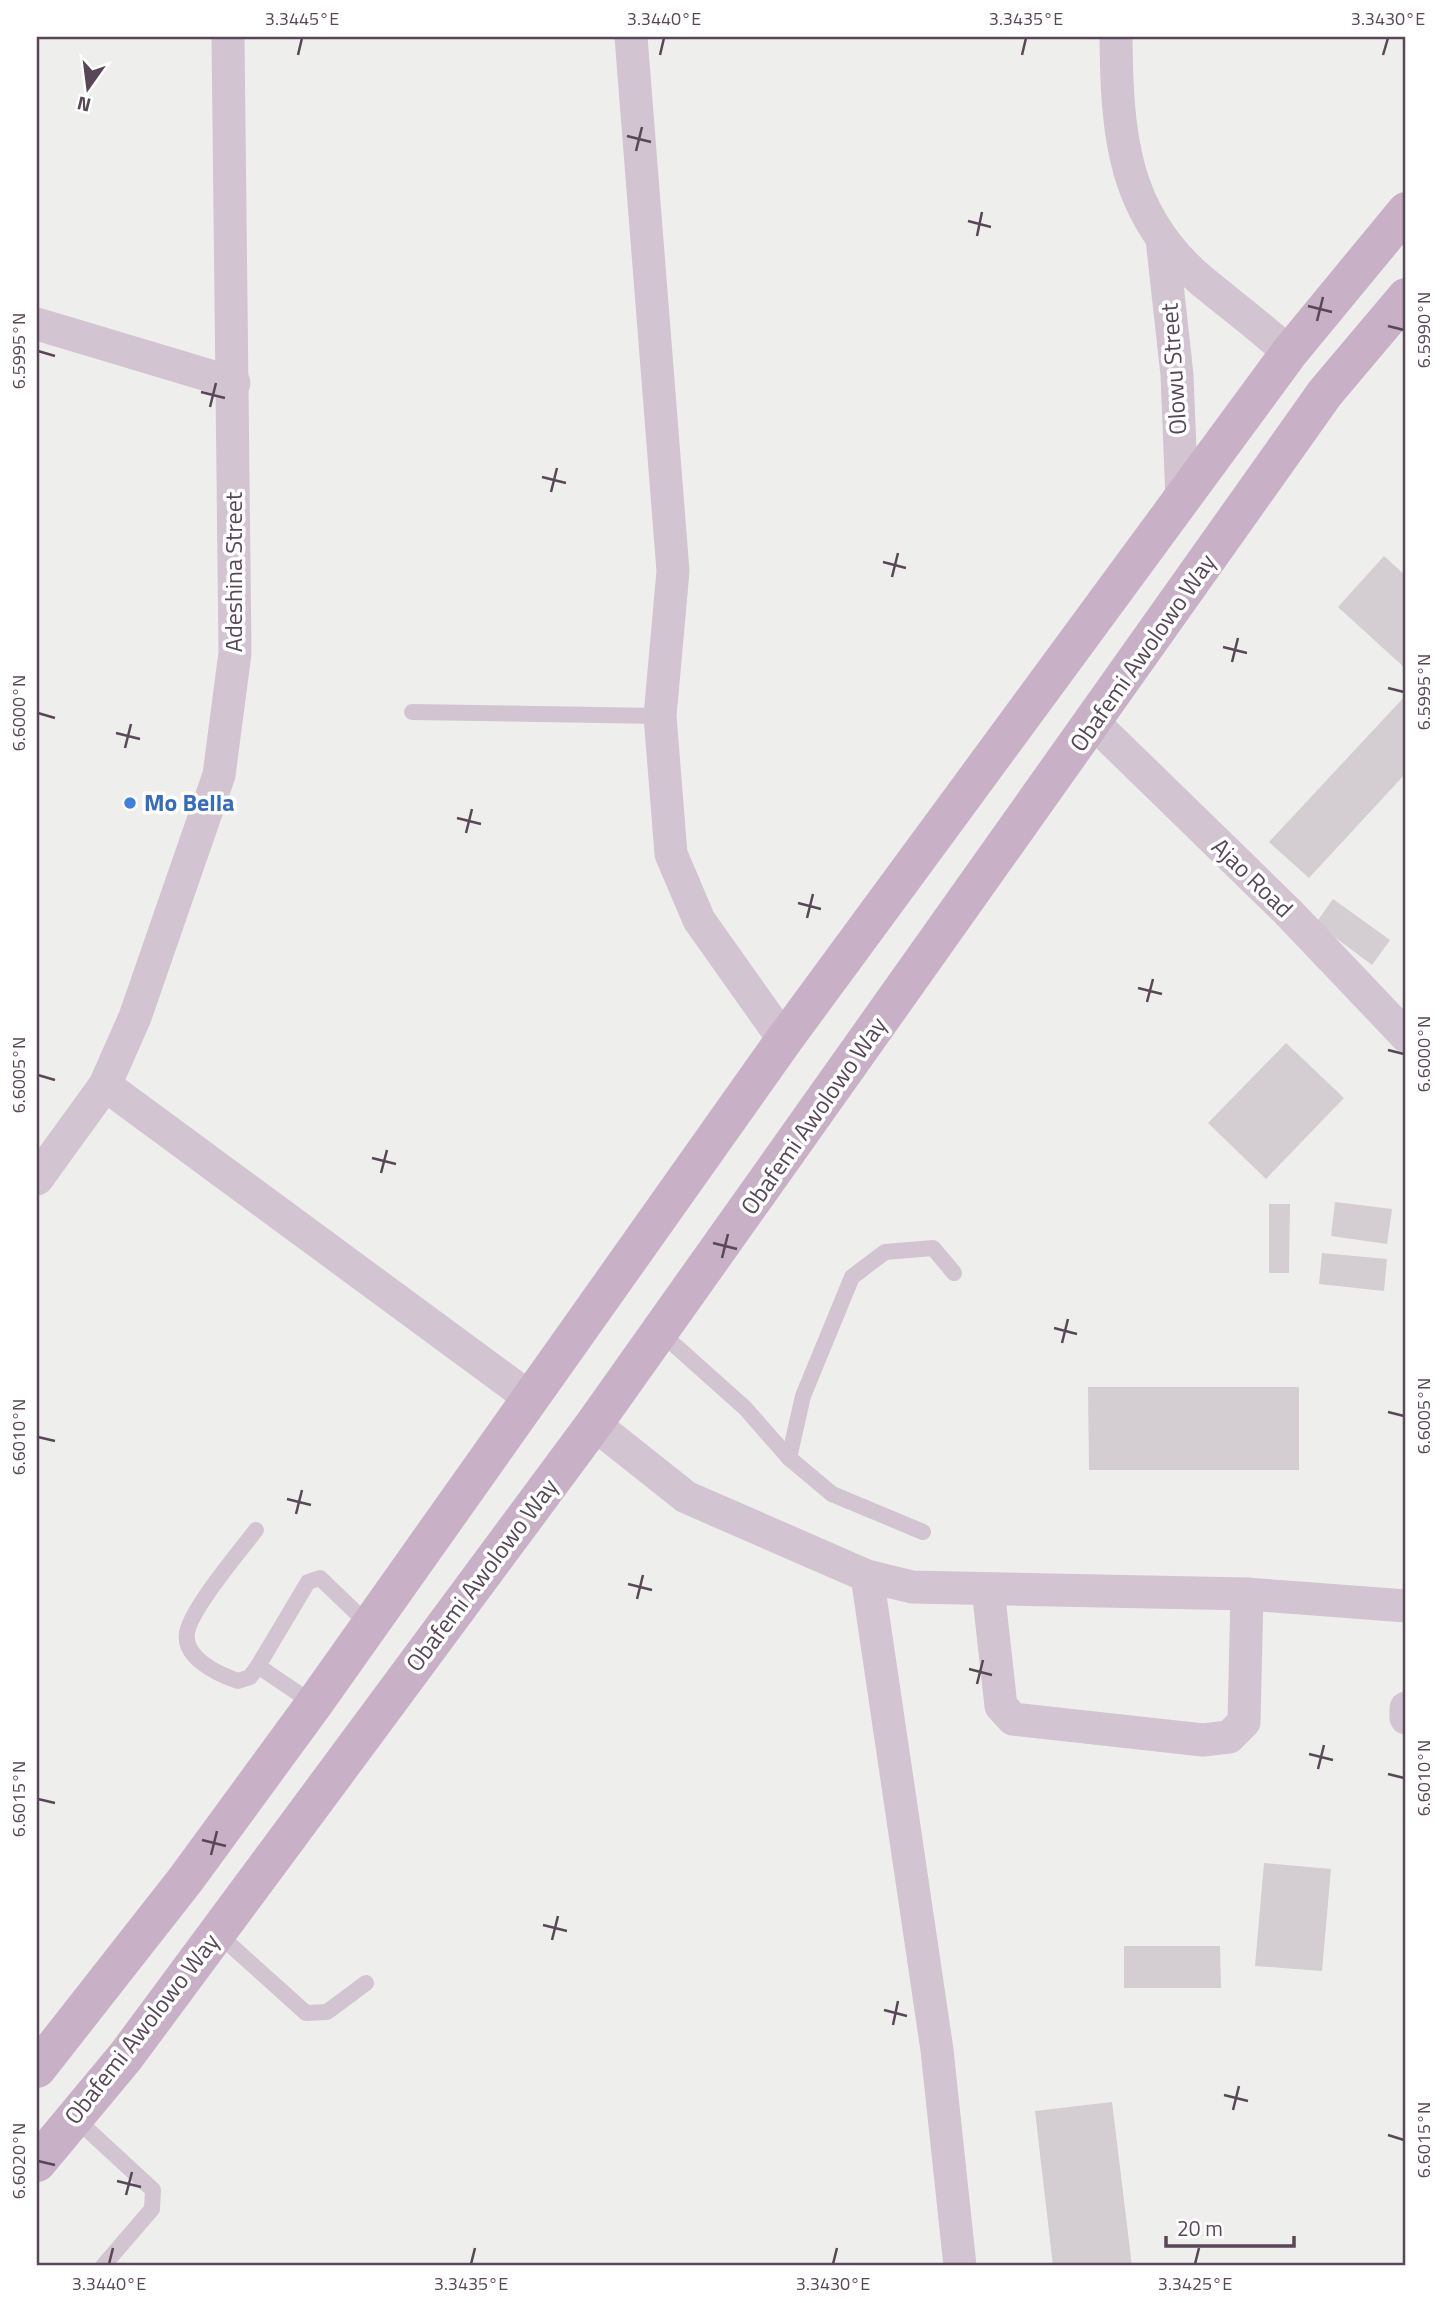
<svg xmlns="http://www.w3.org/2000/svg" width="1443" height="2303" viewBox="0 0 1443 2303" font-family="'Titillium Web',sans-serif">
	<rect width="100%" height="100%" fill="#eeefed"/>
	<!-- building -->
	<g fill="#d4cdd2">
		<polygon points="1384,556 1406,576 1406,669 1338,607"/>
		<polygon points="1406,695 1406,773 1309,878 1269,842"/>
		<polygon points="1333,899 1390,940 1372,965 1316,923"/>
		<polygon points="1286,1043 1344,1098 1266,1179 1208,1123"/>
		<polygon points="1335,1202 1392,1209 1387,1244 1331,1236"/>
		<polygon points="1269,1204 1290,1204 1289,1273 1269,1273"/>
		<polygon points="1322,1253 1387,1259 1384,1291 1319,1284"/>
		<polygon points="1088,1387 1299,1387 1299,1470 1089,1470"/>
		<polygon points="1264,1863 1331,1869 1322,1971 1255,1966"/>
		<polygon points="1124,1946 1220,1946 1221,1988 1124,1988"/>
		<polygon points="1112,2102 1132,2266 1053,2266 1035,2111"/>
	</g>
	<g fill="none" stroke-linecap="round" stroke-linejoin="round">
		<!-- lane -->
		<g stroke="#d2c5d1" stroke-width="16">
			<polyline points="412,712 660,716"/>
			<polyline points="660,1332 745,1408 789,1458 832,1494 923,1532"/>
			<polyline points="789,1458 803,1396 852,1277 885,1252 933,1248 954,1273"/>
			<path d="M256,1530C240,1551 190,1610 187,1633C183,1658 218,1674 238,1681L250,1677L258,1666L314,1704"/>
			<polyline points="258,1666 308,1582 320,1578 368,1624"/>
			<polyline points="217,1933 306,2013 327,2012 366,1983"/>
			<polyline points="75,2118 153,2190 152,2209 103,2266"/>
		</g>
		<!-- street -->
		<g stroke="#d2c5d1" stroke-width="33">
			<polyline points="631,37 673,571 660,716 671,854 699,920 784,1040"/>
			<path d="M1116,37C1117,133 1122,214 1202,281C1231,305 1261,327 1289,353"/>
			<polyline points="1162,239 1177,375 1182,500"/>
			<polyline points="37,324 234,383"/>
			<polyline points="1094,723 1287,911 1406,1036"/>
			<polyline points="105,1085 530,1398"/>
			<polyline points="37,1179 105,1085 135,1017 219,775 235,653 228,37"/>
			<polyline points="594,1424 686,1497 867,1576 912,1587 1247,1594 1406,1606"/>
			<polyline points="867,1576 937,2050 960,2266"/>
			<polyline points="988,1589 1001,1706 1013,1719 1203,1740 1229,1737 1244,1722 1247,1594"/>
			<polyline points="1406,1708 1406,1718"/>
		</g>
		<!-- primary -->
		<g stroke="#c8b0c6" stroke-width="38">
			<polyline points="37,2069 186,1879 314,1704 784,1040 1289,353 1406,211"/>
			<polyline points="37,2163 126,2056 594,1424 1325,393 1406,297"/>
		</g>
	</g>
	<!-- ticks -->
	<path fill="none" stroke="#584756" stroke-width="2.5" d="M298,55L302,38M660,55L664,38M1022,55L1026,38M1383,55L1388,38M627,136L651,142M636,151L642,127M968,221L991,227M977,236L982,212M1308,306L1332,312M1317,321L1323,297M1388,326L1404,330M38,351L55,356M201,392L225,398M210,407L216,383M542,477L566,483M551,492L557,468M883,562L906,568M892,577L898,553M1223,647L1247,653M1232,662L1238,638M1388,688L1404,692M38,713L55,718M116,733L140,739M125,748L131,724M457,818L481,824M466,833L472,809M798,903L821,909M807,918L813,894M1138,988L1162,994M1147,1002L1153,979M1388,1050L1404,1054M38,1075L55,1080M372,1158L396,1164M381,1173L387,1150M713,1243L737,1249M722,1258L728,1234M1054,1328L1077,1334M1062,1343L1068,1319M1388,1412L1404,1416M38,1437L55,1441M287,1499L311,1505M296,1514L302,1490M628,1584L652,1590M637,1599L643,1575M969,1669L992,1675M977,1684L983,1660M1309,1754L1333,1760M1318,1769L1324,1745M1388,1774L1404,1778M38,1799L55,1803M202,1840L226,1846M211,1855L217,1831M543,1925L567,1931M552,1940L558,1916M884,2010L907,2016M893,2025L898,2001M1224,2095L1248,2101M1233,2110L1239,2086M1388,2135L1404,2140M38,2161L55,2165M117,2181L141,2187M126,2195L132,2172M109,2264L113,2248M471,2264L475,2248M833,2264L837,2248M1195,2264L1199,2248"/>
	<!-- markers -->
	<circle fill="#3f7fe0" stroke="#fff" stroke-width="2.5" cx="130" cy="803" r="7"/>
	<g text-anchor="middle" stroke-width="7" stroke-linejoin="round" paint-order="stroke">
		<!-- street labels -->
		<g font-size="24" fill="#584756" stroke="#fff">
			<text transform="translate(1174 369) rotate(-94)" y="8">Olowu Street</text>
			<text transform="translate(234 572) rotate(-90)" y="8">Adeshina Street</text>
			<text transform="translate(1143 653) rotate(-55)" y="8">Obafemi Awolowo Way</text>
			<text transform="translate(1252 878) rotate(44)" y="8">Ajao Road</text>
			<text transform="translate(814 1116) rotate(-55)" y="8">Obafemi Awolowo Way</text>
			<text transform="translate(482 1575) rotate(-53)" y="8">Obafemi Awolowo Way</text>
			<text transform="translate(142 2029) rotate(-52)" y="8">Obafemi Awolowo Way</text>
		</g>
		<!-- shop labels -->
		<g font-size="24" font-weight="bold" fill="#366cbe" stroke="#fff" text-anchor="start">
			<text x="144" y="811">Mo Bella</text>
		</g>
	</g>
	<!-- border -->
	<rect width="1443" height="2303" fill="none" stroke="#ffffff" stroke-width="77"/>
	<!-- north arrow -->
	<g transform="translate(88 88) rotate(194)" stroke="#ffffff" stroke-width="5" paint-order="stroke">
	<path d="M0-5L12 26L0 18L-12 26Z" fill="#584756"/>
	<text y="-10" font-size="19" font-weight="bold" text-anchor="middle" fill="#584756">N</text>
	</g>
	<!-- scale -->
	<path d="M1166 2236v10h128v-10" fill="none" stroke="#584756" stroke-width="3.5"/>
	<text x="1177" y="2236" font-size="21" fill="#584756" stroke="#ffffff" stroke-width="5" paint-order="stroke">20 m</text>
	<rect x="38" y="38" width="1366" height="2226" fill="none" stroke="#584756" stroke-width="2.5"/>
	<g font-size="18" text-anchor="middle" fill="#584756">
		<text x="302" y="25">3.3445°E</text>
		<text x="664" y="25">3.3440°E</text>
		<text x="1026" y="25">3.3435°E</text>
		<text x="1388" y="25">3.3430°E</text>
		<text transform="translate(1424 330) rotate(-90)" y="6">6.5990°N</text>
		<text transform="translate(19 351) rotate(-90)" y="6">6.5995°N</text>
		<text transform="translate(1424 692) rotate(-90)" y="6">6.5995°N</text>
		<text transform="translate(19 713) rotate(-90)" y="6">6.6000°N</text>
		<text transform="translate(1424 1054) rotate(-90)" y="6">6.6000°N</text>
		<text transform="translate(19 1075) rotate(-90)" y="6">6.6005°N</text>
		<text transform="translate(1424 1416) rotate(-90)" y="6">6.6005°N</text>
		<text transform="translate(19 1437) rotate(-90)" y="6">6.6010°N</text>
		<text transform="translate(1424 1778) rotate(-90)" y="6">6.6010°N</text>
		<text transform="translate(19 1799) rotate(-90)" y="6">6.6015°N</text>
		<text transform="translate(1424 2140) rotate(-90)" y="6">6.6015°N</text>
		<text transform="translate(19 2161) rotate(-90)" y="6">6.6020°N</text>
		<text x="109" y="2290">3.3440°E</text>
		<text x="471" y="2290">3.3435°E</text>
		<text x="833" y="2290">3.3430°E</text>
		<text x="1195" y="2290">3.3425°E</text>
	</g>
</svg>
